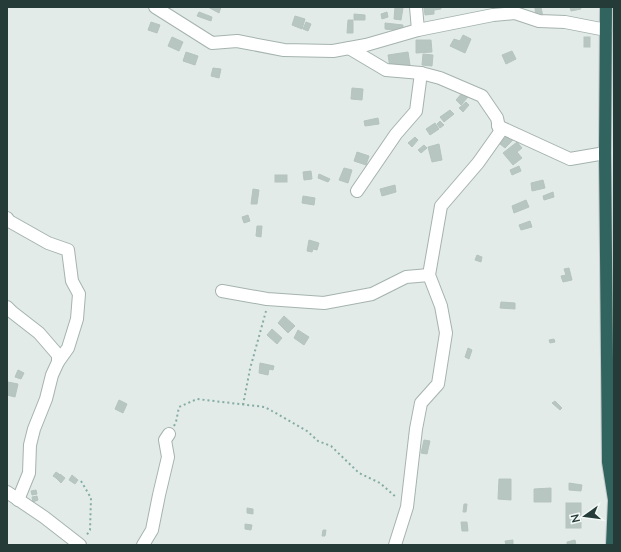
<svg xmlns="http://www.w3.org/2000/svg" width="621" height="552" viewBox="0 0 621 552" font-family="Lato,sans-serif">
	<rect width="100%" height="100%" fill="#e2ebe8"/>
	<!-- building -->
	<g fill="#b8c6c1" stroke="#b5c4bf">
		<polygon points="208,7 221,7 219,13"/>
		<polygon points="395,7 403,8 401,20 394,19"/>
		<polygon points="424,7 441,7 441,9 434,10 434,14 425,15"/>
		<polygon points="541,7 543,17 536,18 535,8"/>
		<polygon points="570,7 580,7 581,9 571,11"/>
		<polygon points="199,12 212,17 211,21 197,16"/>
		<polygon points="387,12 388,17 382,19 381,14"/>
		<polygon points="354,14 365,15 365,20 354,20"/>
		<polygon points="295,16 305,19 302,29 292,25"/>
		<polygon points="348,20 353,20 353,33 347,33"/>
		<polygon points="151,22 160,25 157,33 148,30"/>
		<polygon points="306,22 311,24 308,31 303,29"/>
		<polygon points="385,23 403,25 403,31 385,29"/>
		<polygon points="463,35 471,39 465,53 450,46 454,39 460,41"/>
		<polygon points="172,37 183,42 179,51 168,46"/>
		<rect x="584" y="37" width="6" height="10"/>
		<polygon points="416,40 431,40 432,52 416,53"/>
		<polygon points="512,51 516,59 506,64 502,55"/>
		<polygon points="186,52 198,56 195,65 183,61"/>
		<polygon points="408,52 410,65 390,68 388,55"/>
		<polygon points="423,54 433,55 432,66 422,65"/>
		<polygon points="213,68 221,69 219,78 211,76"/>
		<polygon points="352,88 363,89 362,100 351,99"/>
		<polygon points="463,92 468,97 461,105 456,100"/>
		<polygon points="466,102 469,105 463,112 459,108"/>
		<polygon points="450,110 454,114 444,122 440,117"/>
		<polygon points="378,118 379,124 365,126 364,121"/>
		<polygon points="440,121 444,125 440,128 437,124"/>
		<polygon points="435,123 439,129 430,135 426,129"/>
		<polygon points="507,135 513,140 505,148 500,144"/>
		<polygon points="415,137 418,140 412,147 408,143"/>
		<polygon points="517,142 522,148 517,152 522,158 513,165 503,153"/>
		<polygon points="439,144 442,160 432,162 428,147"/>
		<polygon points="424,145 427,148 421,153 418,150"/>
		<polygon points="357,152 369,156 366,165 354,161"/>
		<polygon points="519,166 521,171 512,175 510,170"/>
		<polygon points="344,168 352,170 348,183 339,180"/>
		<polygon points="311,171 312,179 304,180 303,172"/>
		<polygon points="319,174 330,179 328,182 318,178"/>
		<rect x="275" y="175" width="12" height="7"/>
		<polygon points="543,180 545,188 532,191 531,183"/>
		<polygon points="395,185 396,192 382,196 380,189"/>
		<polygon points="253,189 259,190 257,204 251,204"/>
		<polygon points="553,192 554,197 544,200 543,196"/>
		<polygon points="303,196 315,198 314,205 302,203"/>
		<polygon points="526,200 529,207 514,213 512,206"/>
		<polygon points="248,215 250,221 244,223 242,217"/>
		<polygon points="530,221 532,227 521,230 519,225"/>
		<polygon points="257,226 262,226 261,237 256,236"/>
		<polygon points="309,240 319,243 317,250 313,249 312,252 307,251"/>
		<polygon points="477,255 482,257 481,262 475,260"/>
		<polygon points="569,268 572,280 563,282 561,276 566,275 564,269"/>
		<polygon points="501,302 515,303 515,309 500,308"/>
		<polygon points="284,316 295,326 288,333 278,323"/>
		<polygon points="272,329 282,338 277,344 267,335"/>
		<polygon points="298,330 309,337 304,345 294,338"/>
		<polygon points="554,339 555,342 550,343 549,340"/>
		<polygon points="468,348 472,350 469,359 465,357"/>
		<polygon points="260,363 274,366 273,370 269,369 268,375 259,373"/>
		<polygon points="18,370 24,373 21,379 15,377"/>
		<polygon points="8,382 18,384 15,397 7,395"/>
		<polygon points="119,400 127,404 123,413 115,409"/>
		<polygon points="555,401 562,408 560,410 552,403"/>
		<polygon points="424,440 430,441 427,454 421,453"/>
		<polygon points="56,472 59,474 56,478 53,476"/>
		<polygon points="60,474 65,478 61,483 56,478"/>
		<polygon points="72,475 78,480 75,484 69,480"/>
		<polygon points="499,479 511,479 511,500 498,499"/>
		<polygon points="569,483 582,485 581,491 569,490"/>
		<polygon points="551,488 551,502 534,502 534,489"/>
		<polygon points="36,490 37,494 32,495 31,491"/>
		<polygon points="37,496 38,500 33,502 32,497"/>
		<rect x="566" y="503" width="15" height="25"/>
		<polygon points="464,504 467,504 466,512 463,512"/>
		<polygon points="247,508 253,509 253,514 247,513"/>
		<polygon points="461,522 467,522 468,531 462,531"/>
		<polygon points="245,524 252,525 251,530 245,529"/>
		<polygon points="323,530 326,530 325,536 322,536"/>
		<polygon points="513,540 513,545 506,545 505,541"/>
		<polygon points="575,540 576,545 567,545 567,542"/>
	</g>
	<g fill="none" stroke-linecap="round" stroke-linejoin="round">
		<defs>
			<g id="street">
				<polyline points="155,7 212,43 237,41 284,50 333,51 366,45 418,30 493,15 515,13 539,21 565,22 606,30"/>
				<polyline points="416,7 418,30"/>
				<polyline points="349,48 386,70 421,73 440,78 482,96 497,118 500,132 478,163 441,206 429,275 441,306 446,333 438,384 421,403 416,429 407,507 395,545"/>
				<polyline points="498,126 570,159 605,153"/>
				<polyline points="357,191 396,134 416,111 421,73"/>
				<polyline points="7,218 9,221 48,243 68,250 72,281 79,294 77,319 68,348 58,362"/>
				<polyline points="222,291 267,299 324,303 372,294 406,277 429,275"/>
				<polyline points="7,307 12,312 39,333 58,355 58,362 52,375 46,399 34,429 30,445 29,473 18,500"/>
				<polyline points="7,492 44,517 80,545"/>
				<polyline points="143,545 152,530 159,495 168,457 165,440 169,434"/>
			</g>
			<polyline id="highway" points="606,7 605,153 608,462 614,500 612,545"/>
		</defs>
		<!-- street casing -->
		<use href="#street" stroke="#a5b3af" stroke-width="14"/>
		<!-- highway casing -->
		<use href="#highway" stroke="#c2c8c7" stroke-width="14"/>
		<!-- path -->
		<g stroke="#85aca3" stroke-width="2" stroke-dasharray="2 3" stroke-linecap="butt">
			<polyline points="243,405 250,369 266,311"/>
			<polyline points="174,426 176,422 179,407 197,399 265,407 307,431 318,441 331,446 359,473 380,483 397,498"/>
			<polyline points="81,481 91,498 90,530 86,536"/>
		</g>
		<!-- street -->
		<use href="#street" stroke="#fff" stroke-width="12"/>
		<!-- highway -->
		<use href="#highway" stroke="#32645f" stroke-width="12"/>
	</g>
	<!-- border -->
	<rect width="621" height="552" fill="none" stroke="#243b37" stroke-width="16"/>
	<!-- north arrow -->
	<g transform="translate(585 516) rotate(256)" stroke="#f3f8f6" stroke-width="3" paint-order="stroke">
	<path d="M0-3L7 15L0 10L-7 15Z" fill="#243b37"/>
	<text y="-6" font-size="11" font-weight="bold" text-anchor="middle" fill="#243b37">N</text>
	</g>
</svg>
